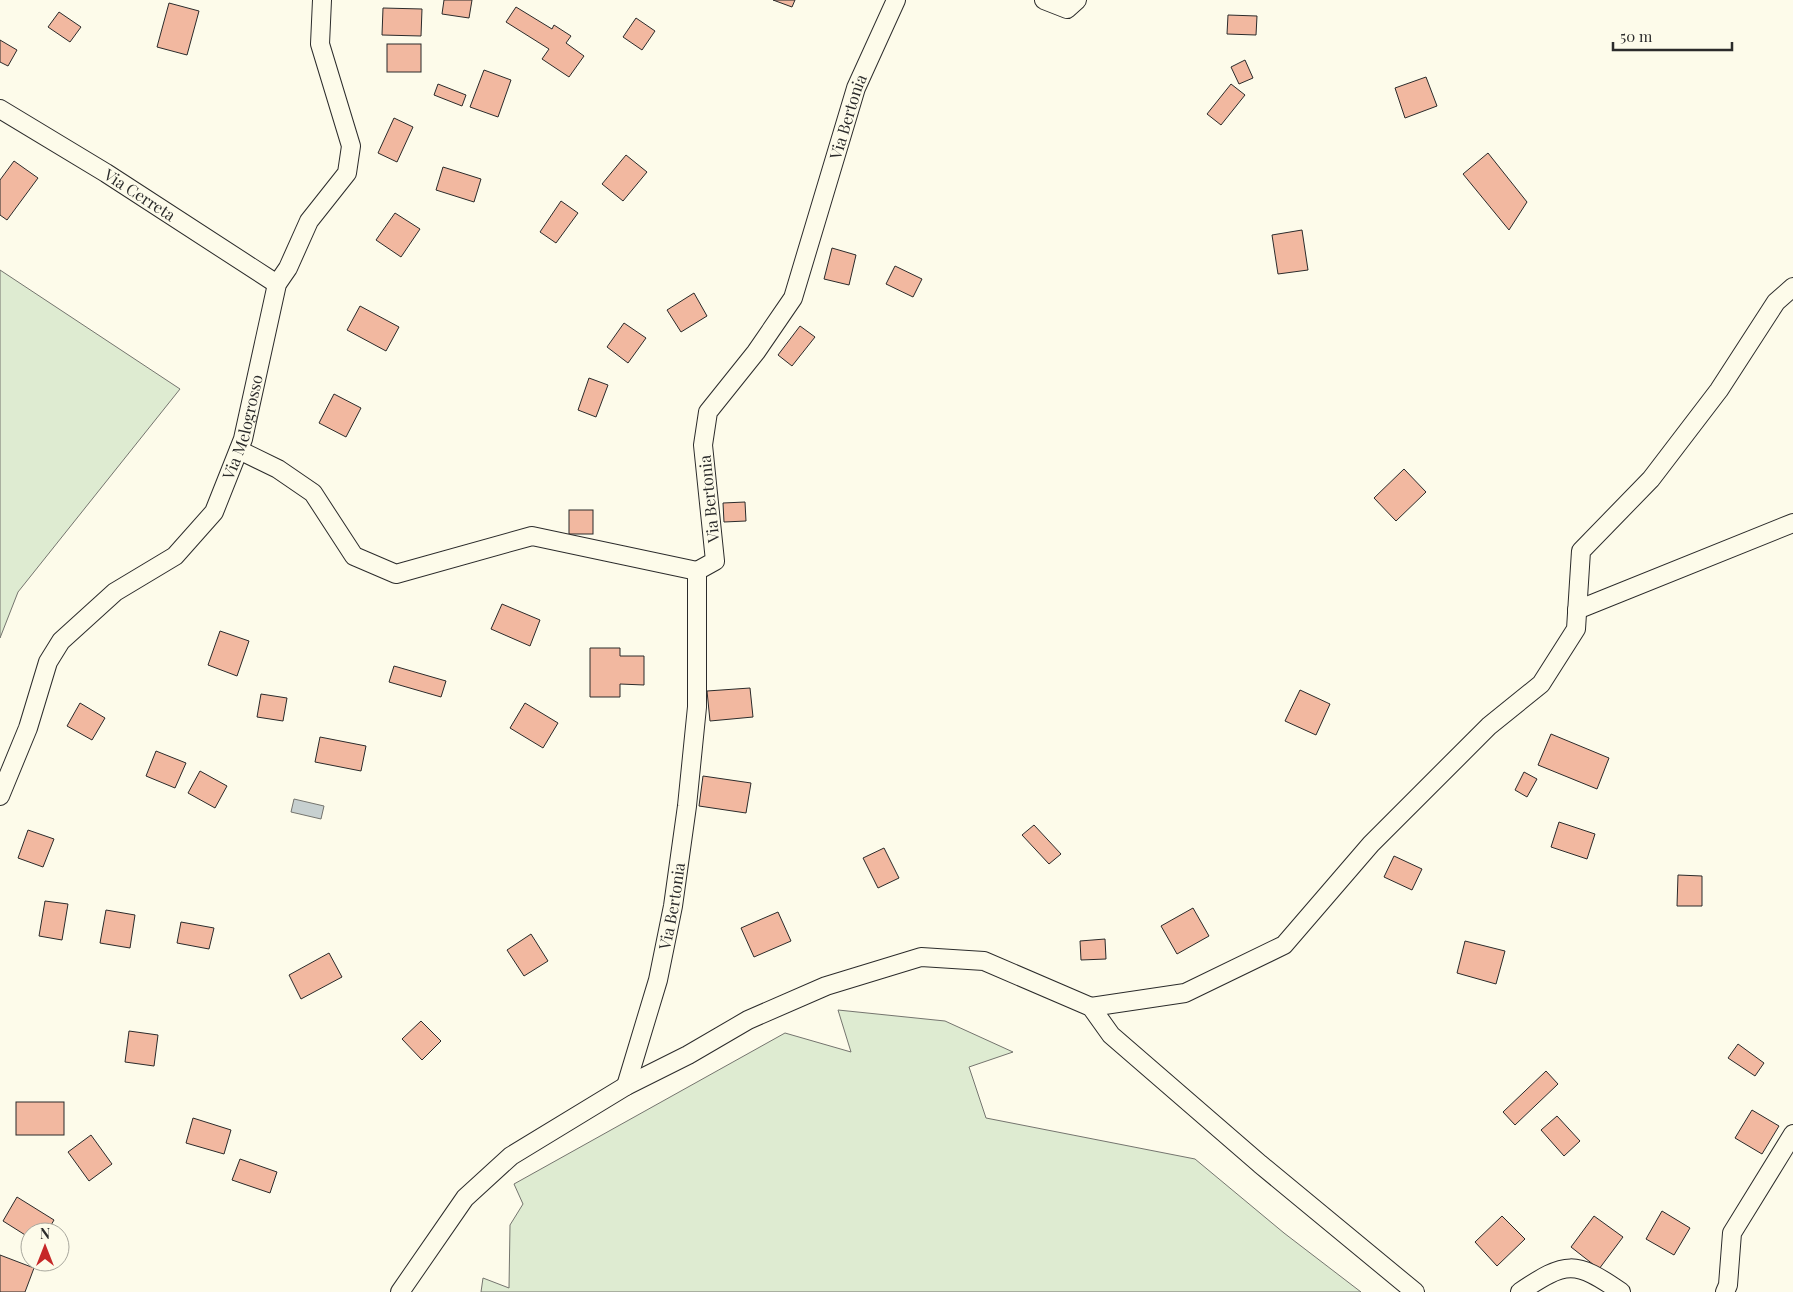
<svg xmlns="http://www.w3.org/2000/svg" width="1793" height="1292" viewBox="0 0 1793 1292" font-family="'Playfair Display',serif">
	<rect width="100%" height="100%" fill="#fdfbea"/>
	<!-- green -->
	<g fill="#deebd1" stroke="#74746e">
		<polygon points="0,270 180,389 18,592 0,638"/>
		<polygon points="838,1010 945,1021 1013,1052 969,1067 986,1118 1195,1159 1284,1233 1361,1292 481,1292 483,1278 509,1288 510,1225 523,1204 514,1184 785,1033 851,1052"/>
	</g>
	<!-- water -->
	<polygon fill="#c7d0d0" stroke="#74746e" points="294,799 324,806 321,819 291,812"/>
	<!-- building -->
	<g fill="#f2b8a0" stroke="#2b2b2b">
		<polygon points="444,0 472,0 469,18 442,14"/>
		<polygon points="773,0 795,0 792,7"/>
		<polygon points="169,3 199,11 187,55 157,47"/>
		<polygon points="516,7 552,29 554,25 571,36 566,43 584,56 569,77 542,59 549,49 506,22"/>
		<polygon points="383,8 422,9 421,36 382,35"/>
		<polygon points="59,12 81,27 70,42 48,27"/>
		<polygon points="1228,15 1257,16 1256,35 1227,34"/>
		<polygon points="636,18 655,31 642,50 623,37"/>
		<polygon points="0,40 17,50 8,66 0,62"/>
		<rect x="387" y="44" width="34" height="28"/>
		<polygon points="1245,60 1253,78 1239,84 1231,67"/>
		<polygon points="484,70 511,80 498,117 470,107"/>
		<polygon points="1426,77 1437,106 1405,118 1395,88"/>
		<polygon points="438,84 466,95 462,106 434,95"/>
		<polygon points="1231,84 1245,95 1221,125 1207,114"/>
		<polygon points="394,118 413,127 397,162 378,153"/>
		<polygon points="1488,153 1527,202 1509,230 1463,174"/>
		<polygon points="626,155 647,172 623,201 602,184"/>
		<polygon points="14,161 38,178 7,220 0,215 0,180"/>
		<polygon points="443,167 481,179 474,202 436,190"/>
		<polygon points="561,201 578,213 556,243 540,232"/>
		<polygon points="395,213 420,229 401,257 376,240"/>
		<polygon points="1302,230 1308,270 1278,274 1272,235"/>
		<polygon points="832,248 856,255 849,285 824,279"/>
		<polygon points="895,266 922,279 913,297 886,284"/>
		<polygon points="694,293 707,316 681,332 667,310"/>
		<polygon points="360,306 399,327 386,351 347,330"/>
		<polygon points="624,323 646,338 628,363 607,347"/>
		<polygon points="800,326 815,337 792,366 778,355"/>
		<polygon points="589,378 608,385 596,417 578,410"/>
		<polygon points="334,394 361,408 346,437 319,423"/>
		<polygon points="1404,469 1426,492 1396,521 1374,498"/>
		<polygon points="745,502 746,521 724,522 723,503"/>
		<rect x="569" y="510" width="24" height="24"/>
		<polygon points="502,604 540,620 530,646 491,629"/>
		<polygon points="220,631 249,641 237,676 208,665"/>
		<polygon points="590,648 620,648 620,656 644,656 644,685 620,684 620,697 590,697"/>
		<polygon points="394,666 446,681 441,697 389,682"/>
		<polygon points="750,688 753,717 710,721 707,691"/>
		<polygon points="1300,690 1330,704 1316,735 1285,721"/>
		<polygon points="261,694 287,698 283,721 257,717"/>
		<polygon points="80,703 105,718 92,740 67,726"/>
		<polygon points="525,703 558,723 543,748 510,728"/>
		<polygon points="1551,734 1609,758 1597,789 1538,765"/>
		<polygon points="320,737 366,746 361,771 315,762"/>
		<polygon points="156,751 186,763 175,788 146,776"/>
		<polygon points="200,771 227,786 215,808 188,793"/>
		<polygon points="1524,772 1537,779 1527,797 1515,790"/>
		<polygon points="703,776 751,783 746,813 699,806"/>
		<polygon points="1559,822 1595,834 1587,859 1551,847"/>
		<polygon points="1034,825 1061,854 1049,864 1022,835"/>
		<polygon points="28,830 54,839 43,867 18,858"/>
		<polygon points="884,848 899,878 878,888 863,858"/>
		<polygon points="1394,856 1422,869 1412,890 1384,877"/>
		<polygon points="1678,875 1702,876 1702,906 1677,906"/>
		<polygon points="45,901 68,904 62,940 39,936"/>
		<polygon points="1193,908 1209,936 1177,954 1161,926"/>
		<polygon points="106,910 135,915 130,948 100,943"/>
		<polygon points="778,912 791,941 754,957 741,928"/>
		<polygon points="181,922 214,928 209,949 177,943"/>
		<polygon points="531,934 548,961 524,976 507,950"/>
		<polygon points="1105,939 1106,959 1081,960 1080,941"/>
		<polygon points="1465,941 1505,951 1496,984 1457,973"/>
		<polygon points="329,953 342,977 301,999 289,975"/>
		<polygon points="421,1021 441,1041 422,1060 402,1039"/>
		<polygon points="129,1031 158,1035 154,1066 125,1062"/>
		<polygon points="1738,1044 1764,1063 1755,1076 1728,1058"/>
		<polygon points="1546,1071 1558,1084 1515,1125 1503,1112"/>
		<rect x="16" y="1102" width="48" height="33"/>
		<polygon points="1752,1110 1779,1126 1762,1154 1735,1138"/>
		<polygon points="1557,1116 1580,1141 1564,1156 1541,1130"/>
		<polygon points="193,1118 231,1130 224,1154 186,1143"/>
		<polygon points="91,1135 112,1164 89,1181 68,1152"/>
		<polygon points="240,1159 277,1172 270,1193 232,1180"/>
		<polygon points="17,1197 54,1220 47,1232 30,1232 30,1238 3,1221"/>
		<polygon points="1662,1211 1690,1228 1674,1255 1646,1239"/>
		<polygon points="1502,1216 1525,1239 1497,1266 1475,1242"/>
		<polygon points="1594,1216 1623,1237 1599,1269 1571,1247"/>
		<polygon points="0,1255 34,1268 25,1292 0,1292"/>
	</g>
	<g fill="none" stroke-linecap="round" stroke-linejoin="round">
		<defs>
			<g id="minor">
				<polyline points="1044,0 1067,9 1077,0"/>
				<path id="s1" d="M0,109L106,173L277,284"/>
				<polyline points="239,450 278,469 313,493 354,556 396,574 532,536 697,571"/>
				<polyline points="1577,610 1793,523"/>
				<path id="s2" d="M0,796L28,728L48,662L61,641L115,592L175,556L214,512L243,439L277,284L288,268L309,221L347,173L351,146L320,44L322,0"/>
				<polyline points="1091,1007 1185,993 1284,945 1371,844 1489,726 1541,684 1576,629 1581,551 1651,479 1719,390 1776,302 1793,287"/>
				<path id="s3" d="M626,1086L658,980L673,906L687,806L697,707V571L715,561L703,445L708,412L756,352L793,298L856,88L896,0"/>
				<polyline points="400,1292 465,1198 511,1156 626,1086 688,1055 748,1020 826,986 921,957 984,961 1091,1007 1111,1035 1260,1164 1415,1292"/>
				<path d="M1520,1292C1566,1261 1575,1260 1621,1292"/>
				<polyline points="1725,1292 1728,1285 1732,1233 1793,1134"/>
			</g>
		</defs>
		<!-- minor casing -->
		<use href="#minor" stroke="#2b2b2b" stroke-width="20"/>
		<!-- minor -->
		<use href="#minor" stroke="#fdfbea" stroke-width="18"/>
	</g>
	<g text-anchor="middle" stroke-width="4" stroke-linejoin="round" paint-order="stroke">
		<!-- street labels -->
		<g font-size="16" fill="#2b2b2b" stroke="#fdfbea">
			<text dy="6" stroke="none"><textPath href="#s3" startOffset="1025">Via Bertonia</textPath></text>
			<text dy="6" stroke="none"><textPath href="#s1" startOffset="164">Via Cerreta</textPath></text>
			<text dy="6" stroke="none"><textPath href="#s2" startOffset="459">Via Melogrosso</textPath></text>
			<text transform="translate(709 499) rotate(-96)" y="6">Via Bertonia</text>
			<text dy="6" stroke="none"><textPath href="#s3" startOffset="186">Via Bertonia</textPath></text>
		</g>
	</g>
	<!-- north arrow -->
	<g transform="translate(45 1247)"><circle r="24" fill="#fdfbea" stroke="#a9a89e"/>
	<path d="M0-4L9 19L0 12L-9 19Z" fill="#c62828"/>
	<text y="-8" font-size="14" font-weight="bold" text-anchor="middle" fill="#2b2b2b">N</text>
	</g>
	<!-- scale -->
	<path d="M1613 42v8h119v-8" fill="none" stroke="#2b2b2b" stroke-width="2.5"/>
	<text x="1620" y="42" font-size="15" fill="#2b2b2b" stroke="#fdfbea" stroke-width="4" paint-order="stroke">50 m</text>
</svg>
